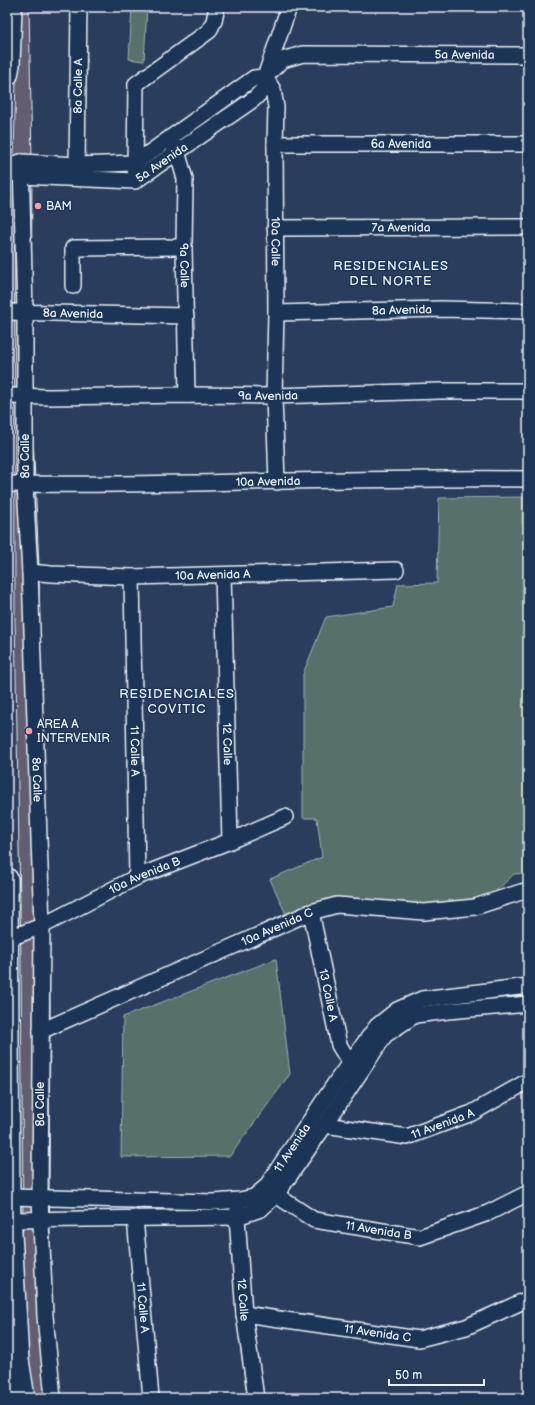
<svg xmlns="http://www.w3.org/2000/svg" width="535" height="1405" viewBox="0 0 535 1405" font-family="'Balsamiq Sans',sans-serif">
	<rect width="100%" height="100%" fill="#2b3d5c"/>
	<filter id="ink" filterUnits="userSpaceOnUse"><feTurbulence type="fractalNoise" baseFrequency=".025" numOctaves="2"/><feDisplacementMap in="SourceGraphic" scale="8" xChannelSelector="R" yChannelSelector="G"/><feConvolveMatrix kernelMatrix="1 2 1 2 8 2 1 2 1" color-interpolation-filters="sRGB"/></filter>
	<g filter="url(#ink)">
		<!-- green -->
		<g fill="#586f6b" stroke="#a0b0b2">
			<polygon points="132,7 147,7 144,61 129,59"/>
			<polygon points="523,497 522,523 528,524 528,873 514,874 493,894 425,910 319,907 289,921 270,879 322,857 317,818 303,818 303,674 326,617 393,607 398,584 437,583 439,498"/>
			<polygon points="276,959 290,1074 230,1156 121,1157 123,1017"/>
		</g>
		<!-- building -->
		<polygon fill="#625d70" stroke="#e8f1f8" points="18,7 29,7 32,160 31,393 39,566 40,701 50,1006 49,1188 52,1343 60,1398 32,1398 20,1258 23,1225 21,962 15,619 14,153"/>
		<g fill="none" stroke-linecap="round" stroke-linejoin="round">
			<defs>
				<g id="street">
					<path id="s1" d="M265,77L273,90L276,107L275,144L276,313L274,396L277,482"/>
					<path id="s2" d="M172,143L177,151L185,179L184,247L187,395"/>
					<path id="s3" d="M275,144H528"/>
					<path id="s4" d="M21,162L25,312V485L30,572L42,926L40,1198L45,1316L53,1398"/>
					<path id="s5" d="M77,165L79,7"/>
					<path id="s6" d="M7,168L21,162L77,165L135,163L254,78L265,77L282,60L303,54L528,55"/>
					<polyline points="135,170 136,84 209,31 214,21 217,7"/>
					<path id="s7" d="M13,173L21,176L135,181L254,99L263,90L265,77L289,7"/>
					<path id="s8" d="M275,228L528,227"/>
					<polyline points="73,286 73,248 184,247"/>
					<path id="s9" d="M7,312L186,316"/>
					<path id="s10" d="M276,313L441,309L528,311"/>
					<path id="s11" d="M7,396L50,397L187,395L274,396L440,391H528"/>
					<path id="s12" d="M7,484C181,486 354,477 528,479"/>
					<path id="s13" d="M30,572L51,574L132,577L396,570"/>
					<path id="s14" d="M223,575L230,841"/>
					<path id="s15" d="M132,577L137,877"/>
					<path id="s16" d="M311,912L339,1045L350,1063L356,1068"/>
					<path id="s17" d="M7,939L42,926L137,877L230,841L285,817"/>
					<path id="s18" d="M41,1031L311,912L337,905L424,912L475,907L521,892L528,891"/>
					<path id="s19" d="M325,1125L407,1137L472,1113L528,1081"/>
					<path id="s20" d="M276,1195L314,1220L420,1237L488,1213L528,1193"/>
					<path id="s21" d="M9,1197L214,1202L240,1200L254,1197L266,1187L338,1079L377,1026L397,1010L422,999L528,986"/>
					<path id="s22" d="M238,1208L237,1217L244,1314L256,1398"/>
					<path id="s23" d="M135,1218L151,1398"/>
					<polyline points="11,1220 237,1217 261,1209 276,1195 325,1125 385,1035 415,1015 448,1011 528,1004"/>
					<path id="s24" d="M244,1314L419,1339L466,1327L528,1299"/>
				</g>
				<g id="secondary">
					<polyline points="7,75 9,65 11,7"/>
					<polyline points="7,879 9,1197 18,1360 24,1398"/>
				</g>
			</defs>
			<!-- street casing -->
			<use href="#street" stroke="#e8f1f8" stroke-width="18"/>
			<!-- secondary casing -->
			<use href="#secondary" stroke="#e8f1f8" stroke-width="24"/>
			<!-- street -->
			<use href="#street" stroke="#1d3557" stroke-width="15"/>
			<!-- secondary -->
			<use href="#secondary" stroke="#1d3557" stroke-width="21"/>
		</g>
	</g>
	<!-- markers -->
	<g fill="#ff9aa2" stroke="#1d3557" stroke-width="1.5">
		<circle cx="38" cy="206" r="4"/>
		<circle cx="29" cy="731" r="4"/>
	</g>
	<g text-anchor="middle" stroke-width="3" stroke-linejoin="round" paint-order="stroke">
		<!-- street labels -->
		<g font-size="12" fill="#e8f1f8" stroke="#1d3557">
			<text dy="4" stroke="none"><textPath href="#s6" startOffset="494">5a Avenida</textPath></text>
			<text dy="4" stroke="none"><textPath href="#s5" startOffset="79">8a Calle A</textPath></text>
			<text dy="4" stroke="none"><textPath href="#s3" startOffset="126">6a Avenida</textPath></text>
			<text dy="4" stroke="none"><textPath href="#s7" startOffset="155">5a Avenida</textPath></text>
			<text dy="4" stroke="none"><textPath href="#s8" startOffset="126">7a Avenida</textPath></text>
			<text dy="4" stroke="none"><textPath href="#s1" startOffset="167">10a Calle</textPath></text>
			<text dy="4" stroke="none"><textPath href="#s2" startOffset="125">9a Calle</textPath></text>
			<text dy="4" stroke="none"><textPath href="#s10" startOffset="126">8a Avenida</textPath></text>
			<text dy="4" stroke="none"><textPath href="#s9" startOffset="66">8a Avenida</textPath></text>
			<text dy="4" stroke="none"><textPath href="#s11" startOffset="261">9a Avenida</textPath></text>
			<text transform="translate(25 456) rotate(-90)" y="4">8a Calle</text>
			<text dy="4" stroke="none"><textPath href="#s12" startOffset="261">10a Avenida</textPath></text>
			<text dy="4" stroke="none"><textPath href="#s13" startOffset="183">10a Avenida A</textPath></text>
			<text dy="4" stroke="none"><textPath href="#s14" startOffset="169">12 Calle</textPath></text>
			<text dy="4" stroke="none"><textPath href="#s15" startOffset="174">11 Calle A</textPath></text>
			<text dy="4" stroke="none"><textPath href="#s4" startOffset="618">8a Calle</textPath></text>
			<text dy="4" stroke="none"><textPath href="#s17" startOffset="152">10a Avenida B</textPath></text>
			<text dy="4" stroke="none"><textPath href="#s18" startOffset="258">10a Avenida C</textPath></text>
			<text dy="4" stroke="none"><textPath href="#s16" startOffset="85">13 Calle A</textPath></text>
			<text transform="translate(40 1104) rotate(-90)" y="4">8a Calle</text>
			<text dy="4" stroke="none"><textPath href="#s19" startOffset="121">11 Avenida A</textPath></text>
			<text dy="4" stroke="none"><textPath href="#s21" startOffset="308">11 Avenida</textPath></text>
			<text dy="4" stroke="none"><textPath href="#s20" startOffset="111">11 Avenida B</textPath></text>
			<text dy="4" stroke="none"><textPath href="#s22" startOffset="92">12 Calle</textPath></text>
			<text dy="4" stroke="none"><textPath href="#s23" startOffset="90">11 Calle A</textPath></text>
			<text dy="4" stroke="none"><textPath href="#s24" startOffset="135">11 Avenida C</textPath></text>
		</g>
		<!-- poi labels -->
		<g font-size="12" fill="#e8f1f8" stroke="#1d3557" text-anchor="start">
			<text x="46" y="210">BAM</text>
			<text x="37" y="728">AREA A<tspan x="37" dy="14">INTERVENIR</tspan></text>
		</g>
		<!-- neighbourhood labels -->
		<g font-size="13" letter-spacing="1" fill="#e8f1f8" stroke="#1d3557">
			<text x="391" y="270">RESIDENCIALES<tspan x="391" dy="15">DEL NORTE</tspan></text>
			<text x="177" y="698">RESIDENCIALES<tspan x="177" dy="15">COVITIC</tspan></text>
		</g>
	</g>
	<!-- margin -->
	<rect width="535" height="1405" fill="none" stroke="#1d3557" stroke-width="24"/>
	<rect x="12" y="12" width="511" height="1381" fill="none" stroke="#e8f1f8" stroke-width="1.5" filter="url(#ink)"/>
	<!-- scale -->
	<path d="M389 1379v6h95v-6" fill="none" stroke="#e8f1f8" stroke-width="2"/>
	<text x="395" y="1379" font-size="12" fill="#e8f1f8" stroke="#1d3557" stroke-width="3" paint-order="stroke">50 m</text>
</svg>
